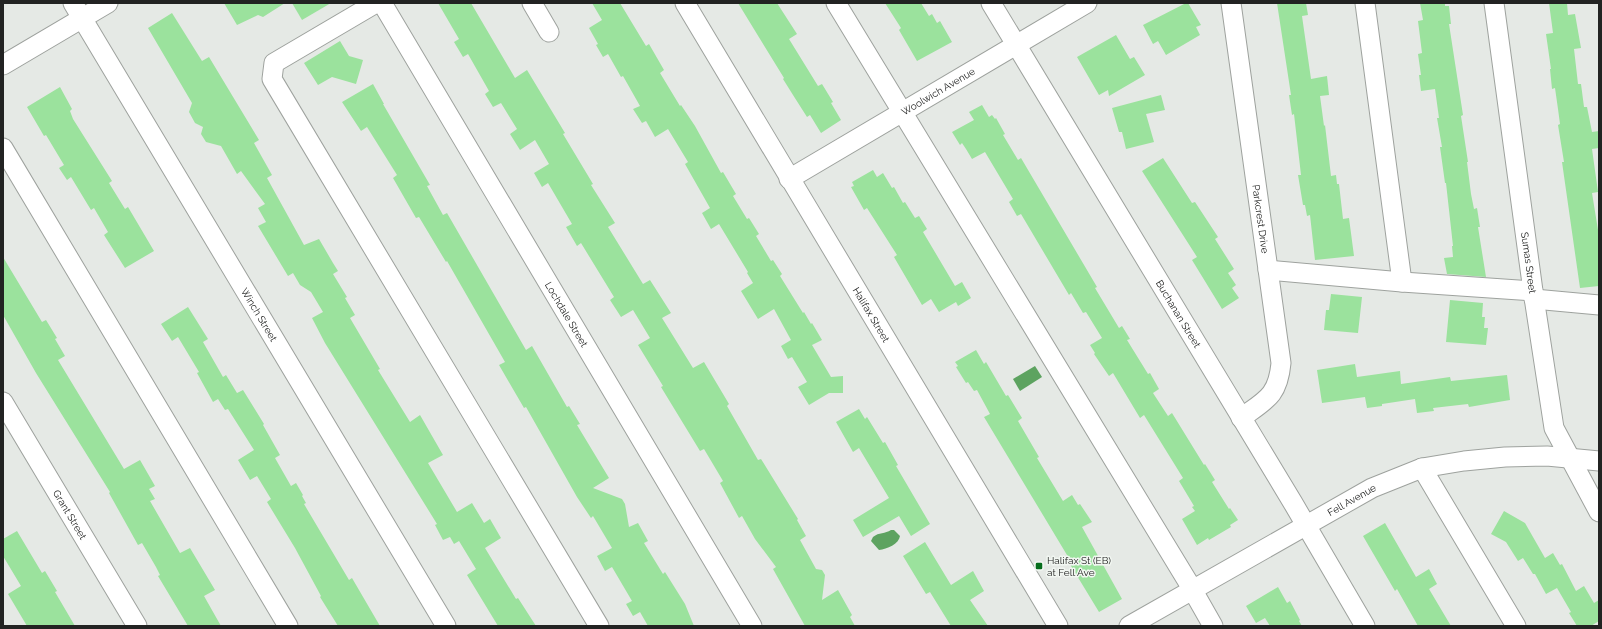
<svg xmlns="http://www.w3.org/2000/svg" width="1602" height="629" viewBox="0 0 1602 629" font-family="Raleway,sans-serif">
	<rect width="100%" height="100%" fill="#e5e9e5"/>
	<!-- water -->
	<g fill="#5da360">
		<polygon points="1035,366 1042,377 1020,391 1013,379"/>
		<path d="M891,530H894L900,536C899,544 887,549 879,550L871,541L873,537C879,532 885,534 891,530Z"/>
	</g>
	<!-- building -->
	<g fill="#9be29d">
		<polygon points="224,3 285,3 263,17 258,15 237,25"/>
		<polygon points="292,3 331,3 302,20"/>
		<polygon points="438,3 471,3 515,78 527,70 565,133 563,134 593,184 591,185 615,223 608,227 643,284 650,280 671,313 662,318 693,368 704,362 729,404 727,406 758,460 761,459 798,519 797,520 806,536 800,540 816,569 822,570 825,575 822,600 838,590 852,615 850,617 855,626 805,626 773,569 776,567 755,539 742,516 739,518 720,483 723,481 704,449 700,451 661,387 663,386 638,345 650,338 633,310 621,317 610,300 614,297 581,243 577,246 566,227 572,224 548,183 542,187 534,173 549,164 535,140 520,150 510,134 517,129 501,103 493,107 485,94 489,91 468,54 463,57 454,42 459,39"/>
		<polygon points="592,3 620,3 646,46 649,44 664,70 660,73 680,106 681,105 695,126 721,173 723,172 736,194 733,196 747,219 749,218 759,234 756,236 771,261 773,260 782,274 780,276 803,313 804,312 811,324 812,323 822,340 812,345 831,377 843,376 843,393 829,393 809,405 798,387 807,382 792,357 788,359 781,346 791,340 774,309 758,319 741,291 753,283 747,273 748,272 719,224 711,229 702,213 710,208 685,164 688,162 668,129 655,137 646,121 642,123 633,109 640,106 623,76 621,77 608,54 603,57 596,45 598,44 589,28 602,20"/>
		<polygon points="738,3 777,3 797,34 789,39 818,86 822,84 833,102 831,103 841,120 821,133 810,115 807,117 793,95 783,79 784,78"/>
		<polygon points="885,3 921,3 929,16 932,14 937,23 940,21 952,42 917,61 899,30 901,28"/>
		<polygon points="1186,3 1188,3 1201,25 1196,27 1200,35 1166,55 1158,41 1153,44 1143,25"/>
		<polygon points="1277,3 1306,3 1308,15 1302,16 1311,79 1327,76 1329,95 1320,96 1324,126 1325,125 1331,176 1336,175 1337,184 1339,184 1343,219 1349,218 1354,256 1315,260 1310,215 1307,216 1305,205 1303,205 1298,175 1301,175 1294,114 1292,115 1289,95 1291,95"/>
		<polygon points="1420,3 1445,3 1445,6 1449,6 1451,24 1449,24 1463,115 1461,116 1468,162 1467,162 1471,194 1474,209 1477,208 1480,227 1478,227 1486,277 1447,274 1444,258 1453,257 1452,246 1453,246 1446,183 1445,183 1440,147 1442,147 1437,118 1439,118 1435,89 1421,91 1419,75 1421,75 1418,54 1422,53 1418,21 1423,20"/>
		<polygon points="1549,3 1567,3 1568,15 1575,14 1581,48 1574,49 1578,84 1581,84 1584,107 1587,107 1592,132 1599,131 1599,148 1592,149 1598,192 1592,193 1598,230 1599,230 1599,286 1580,288 1562,162 1564,162 1558,125 1560,124 1558,109 1555,88 1552,89 1550,69 1551,69 1546,34 1553,33"/>
		<polygon points="172,13 202,61 209,57 259,140 254,143 272,175 267,178 304,245 319,239 333,263 338,271 333,274 347,297 345,298 355,315 350,318 380,369 378,370 410,422 420,415 443,455 428,463 457,512 472,503 484,523 490,519 501,538 485,548 516,599 518,598 536,626 498,626 467,575 476,569 459,541 454,544 450,537 443,540 435,525 437,524 325,343 312,318 323,312 311,292 300,285 293,273 288,276 258,226 266,222 258,208 265,204 241,171 237,174 221,146 206,142 201,134 203,127 195,123 189,112 192,103 148,28"/>
		<polygon points="1116,35 1130,59 1134,57 1145,75 1109,96 1108,90 1099,95 1077,57"/>
		<polygon points="340,41 349,56 363,60 356,84 332,77 318,85 304,63"/>
		<polygon points="373,84 384,104 383,104 430,185 427,186 443,215 447,213 526,350 532,346 567,407 569,406 580,424 577,425 609,478 593,488 622,499 625,504 629,527 638,523 648,541 644,543 663,574 665,572 685,604 694,626 648,626 640,612 633,616 626,604 632,601 612,567 605,571 597,556 612,548 593,516 591,518 577,497 526,407 524,408 499,365 505,362 447,261 446,262 419,217 416,218 393,178 397,175 367,127 361,131 342,102"/>
		<polygon points="60,87 72,109 70,111 73,119 112,181 109,183 125,209 128,207 154,251 125,268 104,235 108,232 94,208 91,210 71,177 67,180 59,168 64,165 46,135 44,136 27,107"/>
		<polygon points="1161,95 1165,110 1146,114 1154,142 1126,149 1122,132 1119,132 1112,108"/>
		<polygon points="982,105 989,117 992,115 995,119 996,118 1005,134 1003,135 1018,160 1021,158 1097,287 1095,288 1119,328 1122,326 1130,339 1127,340 1148,374 1150,373 1159,389 1153,393 1168,416 1172,413 1204,465 1205,464 1215,480 1212,482 1229,509 1230,508 1238,520 1230,525 1231,527 1209,540 1208,538 1197,545 1182,519 1195,511 1192,507 1194,506 1179,481 1183,478 1144,415 1140,418 1113,373 1109,376 1094,354 1095,353 1090,345 1102,338 1086,312 1083,313 1071,293 1069,295 1021,214 1017,216 1009,202 1013,199 985,152 972,159 966,149 962,143 960,145 952,132 974,120 969,112"/>
		<polygon points="1163,158 1192,203 1195,202 1218,237 1215,239 1234,269 1228,273 1236,285 1232,288 1239,298 1222,309 1192,260 1197,257 1142,171"/>
		<polygon points="873,170 877,177 883,173 892,188 894,187 903,203 905,202 915,218 919,216 927,229 923,232 955,286 962,282 971,298 958,306 956,302 939,312 931,299 922,305 894,257 897,255 867,208 864,210 851,187 854,186 852,182"/>
		<polygon points="3,257 42,322 46,320 57,338 55,339 65,356 58,360 124,469 140,460 155,486 149,489 155,499 150,501 180,553 190,548 215,590 204,596 221,626 188,626 158,576 160,575 156,567 142,543 138,545 109,493 110,492 36,373 3,315"/>
		<polygon points="1331,294 1362,297 1358,333 1324,330 1326,310 1329,310"/>
		<polygon points="1450,300 1483,303 1482,317 1485,317 1484,328 1488,328 1486,345 1446,342"/>
		<polygon points="188,307 208,339 203,342 223,377 226,375 237,393 243,390 264,424 263,425 280,455 275,458 291,486 296,483 303,495 302,496 306,503 304,504 349,580 352,578 380,626 338,626 320,597 321,596 295,548 267,502 271,499 257,476 250,480 238,460 254,450 228,409 225,410 218,399 213,402 197,373 199,372 178,337 172,341 161,324"/>
		<polygon points="976,350 984,364 986,362 1006,396 1008,395 1022,418 1018,421 1039,457 1037,458 1063,501 1072,495 1078,505 1080,504 1092,522 1082,527 1122,599 1099,612 1068,561 1070,560 984,417 990,414 977,390 974,391 968,382 966,383 956,367 958,366 955,362"/>
		<polygon points="1355,364 1357,377 1400,371 1401,384 1450,377 1451,381 1507,375 1510,400 1469,407 1468,404 1433,408 1434,411 1417,413 1415,399 1382,404 1382,406 1367,408 1365,397 1322,403 1317,370"/>
		<polygon points="859,409 865,419 867,417 883,443 885,442 898,465 896,466 906,483 930,524 911,536 899,516 863,537 853,520 889,498 859,448 853,452 836,422"/>
		<polygon points="1504,511 1525,523 1545,558 1553,553 1560,565 1562,564 1576,591 1584,586 1594,603 1599,600 1599,621 1591,626 1577,626 1569,613 1571,612 1557,588 1546,594 1535,574 1533,574 1523,558 1518,561 1506,542 1491,534"/>
		<polygon points="1385,523 1416,577 1429,569 1437,584 1429,589 1451,626 1418,626 1397,589 1395,591 1363,536"/>
		<polygon points="17,531 42,573 45,571 57,591 55,592 75,626 27,626 8,594 21,586 3,556 3,539"/>
		<polygon points="925,542 951,585 973,571 984,591 970,600 988,626 951,626 930,592 926,594 903,556"/>
		<polygon points="1278,587 1287,603 1290,601 1300,620 1299,621 1302,626 1270,626 1265,618 1256,623 1246,606"/>
	</g>
	<g fill="none" stroke-linecap="round" stroke-linejoin="round">
		<defs>
			<g id="minor">
				<path id="s1" d="M73,3L446,626"/>
				<polyline points="376,3 274,63 272,79 599,626"/>
				<path id="s2" d="M382,3L752,626"/>
				<polyline points="532,3 549,32"/>
				<path id="s3" d="M685,3L1058,626"/>
				<polyline points="836,3 1188,582 1213,626"/>
				<path id="s4" d="M991,3L1293,503L1365,626"/>
				<path id="s5" d="M1231,3L1281,363C1278,396 1266,400 1241,418"/>
				<polyline points="1365,3 1402,282"/>
				<path id="s6" d="M1494,3L1533,291L1554,428L1599,512"/>
				<polyline points="3,65 108,3"/>
				<polyline points="3,148 288,626"/>
				<path id="s7" d="M789,179L1087,3"/>
				<polyline points="1268,270 1402,282 1533,291"/>
				<polyline points="1534,299 1599,305"/>
				<path id="s8" d="M3,402L137,626"/>
				<polyline points="1422,468 1516,626"/>
				<path id="s9" d="M1129,626L1372,488L1422,468L1464,461L1505,457L1547,456L1599,461"/>
			</g>
		</defs>
		<!-- minor casing -->
		<use href="#minor" stroke="#9ea29e" stroke-width="21"/>
		<!-- minor -->
		<use href="#minor" stroke="#fff" stroke-width="19"/>
	</g>
	<!-- markers -->
	<rect fill="#066d1c" stroke="#f2f7f2" stroke-width="1.5" x="1035" y="562" width="8" height="8" rx="2"/>
	<g text-anchor="middle" stroke-width="3" stroke-linejoin="round" paint-order="stroke">
		<!-- street labels -->
		<g font-size="10" fill="#222322" stroke="#f2f7f2">
			<text dy="4" stroke="none"><textPath href="#s7" startOffset="173">Woolwich Avenue</textPath></text>
			<text dy="4" stroke="none"><textPath href="#s5" startOffset="218">Parkcrest Drive</textPath></text>
			<text dy="4" stroke="none"><textPath href="#s6" startOffset="262">Sumas Street</textPath></text>
			<text dy="4" stroke="none"><textPath href="#s2" startOffset="362">Lochdale Street</textPath></text>
			<text dy="4" stroke="none"><textPath href="#s4" startOffset="363">Buchanan Street</textPath></text>
			<text dy="4" stroke="none"><textPath href="#s1" startOffset="363">Winch Street</textPath></text>
			<text dy="4" stroke="none"><textPath href="#s3" startOffset="363">Halifax Street</textPath></text>
			<text dy="4" stroke="none"><textPath href="#s9" startOffset="256">Fell Avenue</textPath></text>
			<text dy="4" stroke="none"><textPath href="#s8" startOffset="131">Grant Street</textPath></text>
		</g>
		<!-- poi labels -->
		<g font-size="10" fill="#222322" stroke="#f2f7f2" text-anchor="start">
			<text x="1047" y="564">Halifax St (EB)<tspan x="1047" dy="12">at Fell Ave</tspan></text>
		</g>
	</g>
	<!-- border -->
	<rect width="1602" height="629" fill="none" stroke="#222322" stroke-width="8"/>
</svg>
